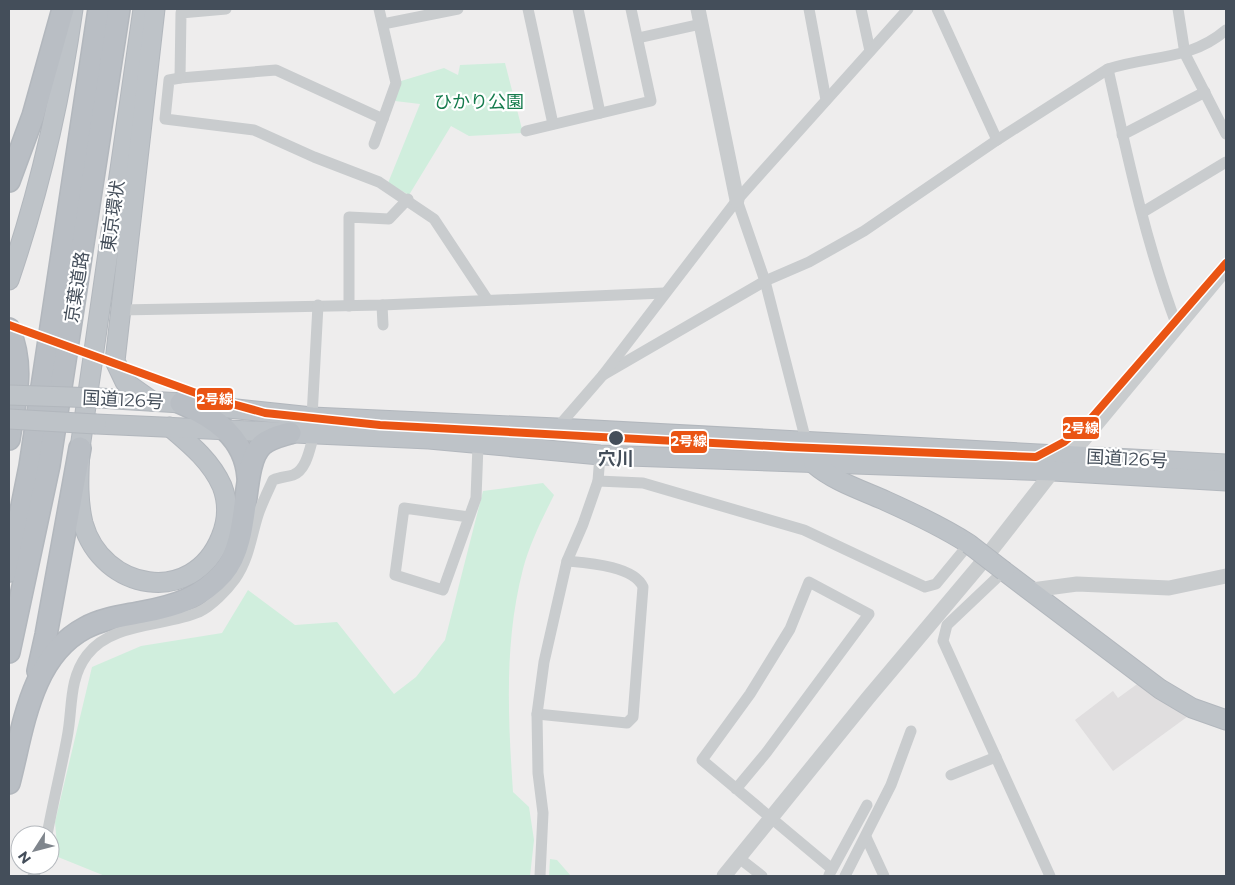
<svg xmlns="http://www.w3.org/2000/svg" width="1235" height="885" viewBox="0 0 1235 885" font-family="Montserrat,'Noto Sans JP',sans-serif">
	<rect width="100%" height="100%" fill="#eeeded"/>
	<!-- education -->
	<polygon fill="#e0dedf" points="1140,682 1191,714 1113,771 1075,720 1113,691 1118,698"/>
	<!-- green -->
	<g fill="#d0eedd">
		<polygon points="505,63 523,133 469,136 451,126 409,195 388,183 420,104 395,101 401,81 444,68 458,75 460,65"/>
		<path d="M543,483L554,495C542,519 530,543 523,569C504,642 508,717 513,792L529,807L534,840L530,876H105L58,857L55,822L92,667L141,646L222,633L248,590L295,625L337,622L394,694L416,677L445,640L483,491Z"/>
		<polygon points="550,859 557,860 571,876 549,876"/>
	</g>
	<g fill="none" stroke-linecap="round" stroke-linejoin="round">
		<defs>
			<g id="trunk">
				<path d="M143,9L80,448C79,473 77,498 83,523C102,591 193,607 221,537C228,520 229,504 222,486C211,461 190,444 170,427"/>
				<path d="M9,280C39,192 60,102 73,9"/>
				<polyline points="99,398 181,403 312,417 557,428 1226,464"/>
				<polyline points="152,401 125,382 115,361 155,9"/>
				<polyline points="96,424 429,439 600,455 1053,471 1226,481"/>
				<path d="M814,464C835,482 862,490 886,501C915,514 943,527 969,544"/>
				<polyline points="1004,571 1160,689 1192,708 1226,720"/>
			</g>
			<g id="motorway">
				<polyline points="9,181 33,116 63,9"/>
				<path d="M9,329C25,368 15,399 9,439"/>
				<path d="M181,403C214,417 245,437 248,477"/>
				<polyline points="9,571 30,466 99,9"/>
				<polyline points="9,652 49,465 119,9"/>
				<polyline points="38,671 46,635 80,448"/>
				<path d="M9,783C23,730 30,657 85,628C103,618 124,616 143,612C175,606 201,598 223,573C253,539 239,466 262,445C270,438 280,436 290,433"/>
			</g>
		</defs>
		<!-- trunk casing -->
		<use href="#trunk" stroke="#b2b7bd" stroke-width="21"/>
		<!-- motorway casing -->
		<use href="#motorway" stroke="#b2b7bd" stroke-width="24"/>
		<!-- minor -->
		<g stroke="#c9ccce" stroke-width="11">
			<polyline points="226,9 181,13 180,78 276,70 383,119"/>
			<polyline points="528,9 553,124"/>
			<polyline points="578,9 600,113"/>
			<polyline points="809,9 826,100"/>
			<polyline points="861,9 870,51"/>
			<polyline points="937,9 997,140"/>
			<polyline points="1178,9 1185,54 1226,134"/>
			<polyline points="383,24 458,9"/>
			<polyline points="638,38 701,24"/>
			<path d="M1108,69C1127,155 1146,244 1177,326"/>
			<polyline points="180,78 169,80 165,119 254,130 314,157 379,182 434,219 487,299"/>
			<polyline points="526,131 651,101 631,9"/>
			<polyline points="1122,135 1205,92"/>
			<polyline points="374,144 396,83 379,9"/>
			<polyline points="737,200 765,281 806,441"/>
			<polyline points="1143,212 1226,162"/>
			<polyline points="382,305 383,325"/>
			<polyline points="349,306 349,217 389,219 408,199"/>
			<polyline points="119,310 382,305 664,293"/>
			<path d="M603,375L765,281L809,262L864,231L997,140L1108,69C1150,55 1190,61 1226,30"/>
			<polyline points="312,417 318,305"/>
			<polyline points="557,428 603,375 737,200 908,9"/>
			<polyline points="598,481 643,483 804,530 925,587 936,584 969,544"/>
			<polyline points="469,517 404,508 395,575 443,590 476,498 478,445"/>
			<polyline points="1004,571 947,625 943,641 1050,876"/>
			<path d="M537,714L627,723L633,717L643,587C634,566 588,563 567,561"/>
			<polyline points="951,775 996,757"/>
			<polyline points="736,789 766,753 869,614 809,582 790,629 750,694 702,760 832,869"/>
			<path d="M47,835C53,802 61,770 67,738C73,709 68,680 87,655C112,622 164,627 199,612C212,606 227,590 235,579C249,559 251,537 258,515C262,503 268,491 273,480C280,477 286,477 293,475C307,470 310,447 314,434"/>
			<polyline points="866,837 884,876"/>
			<polyline points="739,858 762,876"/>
			<polyline points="829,875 867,805"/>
			<polyline points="33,876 39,865"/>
			<polyline points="540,876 543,813 538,773 537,714 544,662 567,561 583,524 598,481 600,455"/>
			<polyline points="845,876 891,785 911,731"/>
		</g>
		<!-- tertiary -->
		<g stroke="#c9ccce" stroke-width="15">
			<polyline points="698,9 737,200"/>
			<polyline points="1032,590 1077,584 1169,588 1226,576"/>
			<polyline points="724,876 868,698 979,566 1053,471 1084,439 1226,268"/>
		</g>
		<!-- trunk -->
		<use href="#trunk" stroke="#bec3c8" stroke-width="19"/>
		<!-- motorway -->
		<use href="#motorway" stroke="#b9bec4" stroke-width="21"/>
		<defs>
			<g id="trunk-bridge">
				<polyline points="9,395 99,398"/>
				<polyline points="9,419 96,424"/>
				<polyline points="969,544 1004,571"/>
			</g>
		</defs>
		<!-- trunk-bridge casing -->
		<use href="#trunk-bridge" stroke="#b2b7bd" stroke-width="21" stroke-linecap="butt"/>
		<!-- trunk-bridge -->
		<use href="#trunk-bridge" stroke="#bec3c8" stroke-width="19"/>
		<defs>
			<polyline id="metro-1" points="9,325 207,397 265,413 380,425 788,447 1036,457 1064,442 1088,422 1226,263"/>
		</defs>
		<!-- metro-1 casing -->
		<use href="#metro-1" stroke="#fff" stroke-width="11"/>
		<!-- metro-1 -->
		<use href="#metro-1" stroke="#ea5413" stroke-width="8"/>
	</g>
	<!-- markers -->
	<circle fill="#444e5a" stroke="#fff" stroke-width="2" cx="616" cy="438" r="8"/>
	<g text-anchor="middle" stroke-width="4.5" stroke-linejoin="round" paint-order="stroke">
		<!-- park labels -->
		<g font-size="18" fill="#157b4d" stroke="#fff">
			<text x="479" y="108">ひかり公園</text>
		</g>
		<!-- street labels -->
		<g font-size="18" fill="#444e5a" stroke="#fff">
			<text transform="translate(113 216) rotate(-82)" y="6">東京環状</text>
			<text transform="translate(77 287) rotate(-81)" y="6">京葉道路</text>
			<text transform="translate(123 400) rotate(3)" y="6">国道126号</text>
			<text transform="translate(1127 459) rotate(3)" y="6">国道126号</text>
		</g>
		<!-- stop labels -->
		<g font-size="18" font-weight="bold" fill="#444e5a" stroke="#fff">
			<text x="616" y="465">穴川</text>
		</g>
	</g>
	<g stroke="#fff" stroke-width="2">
		<rect x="196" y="387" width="38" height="24" rx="5" fill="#ea5413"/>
		<rect x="1062" y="416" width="38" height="24" rx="5" fill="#ea5413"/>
		<rect x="670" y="430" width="38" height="24" rx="5" fill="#ea5413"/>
	</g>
	<g font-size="14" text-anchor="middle" font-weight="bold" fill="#fff">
		<text x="215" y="404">2号線</text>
		<text x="1081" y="433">2号線</text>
		<text x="689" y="446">2号線</text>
	</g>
	<!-- border -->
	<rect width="1235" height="885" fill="none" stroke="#444e5a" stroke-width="20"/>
	<!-- north arrow -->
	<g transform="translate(35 850) rotate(234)"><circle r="24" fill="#ffffff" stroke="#b4b8bd"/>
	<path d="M0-4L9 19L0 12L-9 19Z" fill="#80868d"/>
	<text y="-8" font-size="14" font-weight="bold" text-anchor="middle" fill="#444e5a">N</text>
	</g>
</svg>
